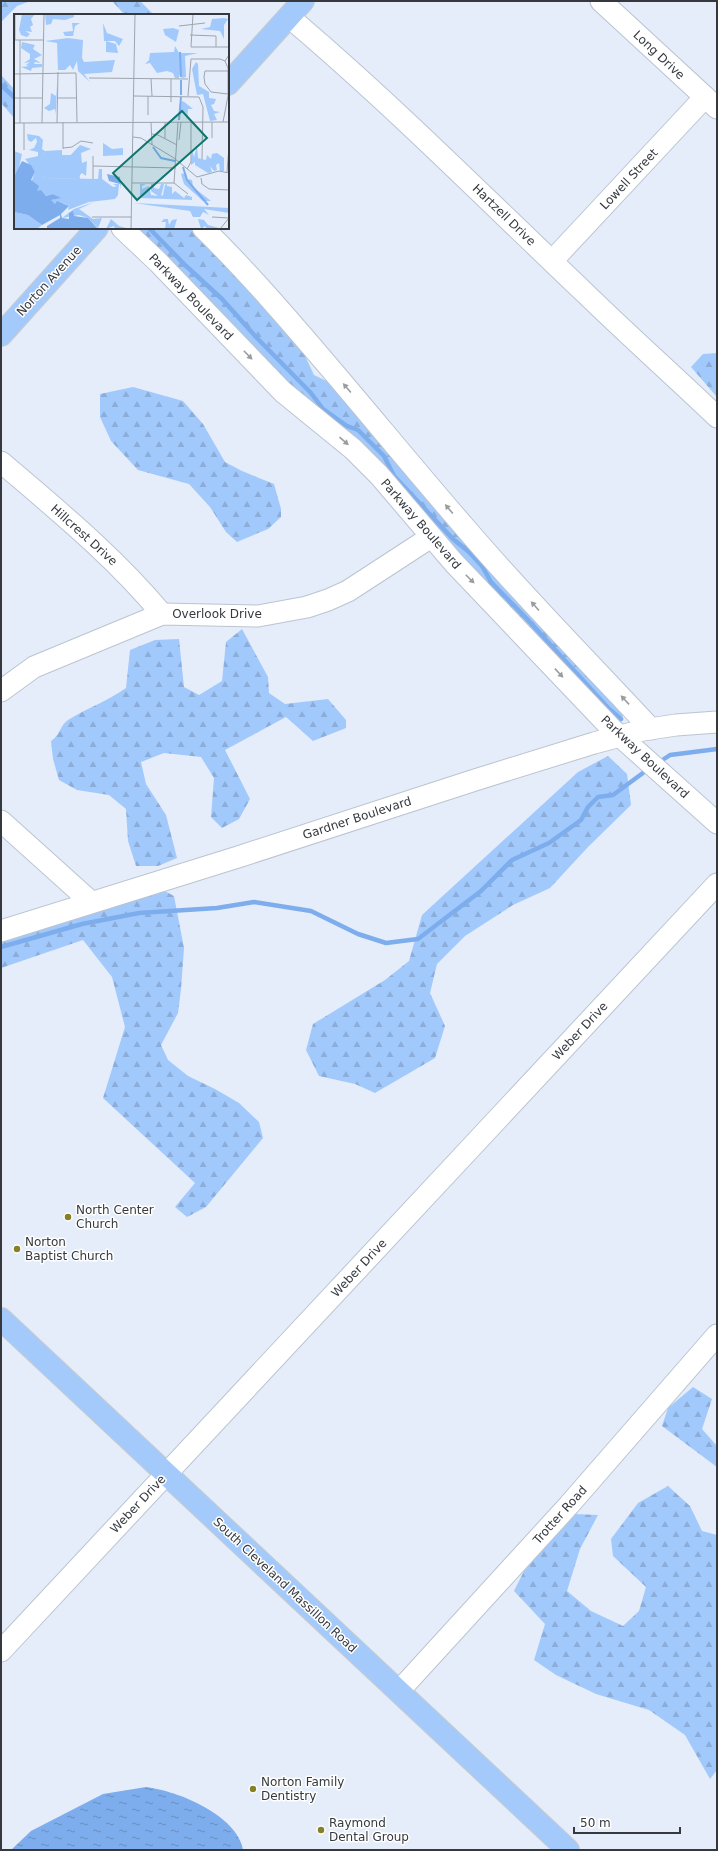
<svg xmlns="http://www.w3.org/2000/svg" width="718" height="1851" viewBox="0 0 718 1851" font-family="'DejaVu Sans',sans-serif">
	<defs>
		<pattern id="forest-firs" width="22" height="20" patternUnits="userSpaceOnUse"><rect width="22" height="20" fill="#a2c9fc"/><path d="M5 1l3.5 6h-7zM16 11l3.5 6h-7z" fill="#8cadd9"/></pattern>
		<pattern id="water-ripples" width="26" height="14" patternUnits="userSpaceOnUse"><rect width="26" height="14" fill="#7daded"/><path d="M2 4q2-2 4 0t4 0M15 11q2-2 4 0t4 0" fill="none" stroke="#678ec1"/></pattern>
	</defs>
	<rect width="100%" height="100%" fill="#e4edf9"/>
	<!-- forest -->
	<g fill="url(#forest-firs)">
		<polygon points="1,1 30,1 17,6 1,22"/>
		<polygon points="112,1 140,1 154,15 125,15"/>
		<polygon points="1,75 15,90 15,119 1,103"/>
		<polygon points="132,228 197,228 298,341 314,375 337,386 625,711 620,722"/>
		<polygon points="717,353 717,397 691,367 703,354"/>
		<polygon points="133,387 183,401 203,424 225,462 242,471 274,484 281,509 281,517 268,529 237,542 226,532 210,507 189,484 138,470 111,441 100,417 100,394"/>
		<path d="M242,629L268,677L269,693L285,704L328,699L346,720V728L313,741L286,717L225,750L250,799L239,819L222,828L211,817L214,778L201,757L164,753L141,762L146,784L166,815L177,858L158,866H136L128,841L126,809L109,795L77,790L59,780L53,759L51,741C60,736 60,725 68,720C87,708 108,701 126,688L130,650L155,640L179,639L184,687L199,695L222,681L226,642Z"/>
		<polygon points="608,756 627,774 631,805 588,847 550,888 513,905 465,936 437,964 430,993 445,1026 435,1058 375,1093 355,1084 319,1076 306,1050 313,1024 385,980 409,961 422,915 578,772"/>
		<polygon points="159,888 174,896 184,948 181,989 178,1013 161,1045 168,1060 188,1076 215,1089 239,1103 259,1122 263,1138 206,1207 187,1217 175,1207 195,1183 103,1098 125,1027 112,977 83,940 1,968 1,942"/>
		<polygon points="693,1387 712,1399 702,1429 717,1446 717,1467 662,1426 668,1408"/>
		<polygon points="668,1486 690,1506 702,1531 717,1535 717,1770 710,1779 685,1735 649,1710 596,1694 556,1675 534,1660 545,1624 514,1591 524,1571 574,1514 598,1515 580,1549 567,1591 591,1611 623,1626 639,1611 646,1587 613,1556 611,1539 638,1503"/>
	</g>
	<!-- water -->
	<path fill="url(#water-ripples)" d="M146,1787C178,1791 237,1815 243,1850H11L31,1831L103,1794Z"/>
	<g fill="none" stroke-linecap="round" stroke-linejoin="round">
		<!-- stream -->
		<g stroke="#7daded" stroke-width="4.5">
			<polyline points="1,85 15,98"/>
			<polyline points="149,228 185,265 222,299 257,338 311,393 323,409 347,426 358,430 384,456 394,476 453,539 469,552 482,566 491,582 528,620 609,709 621,719"/>
			<polyline points="661,761 670,755 717,749"/>
			<polyline points="1,947 82,924 139,913 217,908 254,902 311,911 358,934 386,943 418,939 481,891 512,860 549,843 581,820 588,807 598,797 613,795 647,770"/>
		</g>
		<defs>
			<g id="minor">
				<polyline points="601,1 717,108"/>
				<path d="M289,17C392,104 487,200 585,293C628,335 673,375 717,417"/>
				<polyline points="122,228 158,262 283,392 353,449 379,475 454,563 612,729 717,823"/>
				<path d="M203,228C248,272 289,320 330,368C376,422 421,477 468,531C526,599 590,663 651,729"/>
				<polyline points="552,261 705,97"/>
				<path d="M1,462C57,510 115,557 162,614"/>
				<polyline points="1,691 34,667 162,614 258,616 307,607 328,600 348,591 431,537"/>
				<polyline points="1,821 91,902"/>
				<polyline points="1,931 238,857 475,780 594,743 643,730 676,725 717,722"/>
				<polyline points="1,1651 717,884"/>
				<polyline points="399,1691 569,1505 717,1335"/>
			</g>
			<g id="major">
				<polyline points="228,84 303,1"/>
				<polyline points="1,335 97,228"/>
				<polyline points="1,1319 568,1850"/>
			</g>
		</defs>
		<!-- minor casing -->
		<use href="#minor" stroke="#bbc4d0" stroke-width="23"/>
		<!-- major casing -->
		<use href="#major" stroke="#cacccd" stroke-width="24"/>
		<!-- minor -->
		<use href="#minor" stroke="#fff" stroke-width="21"/>
		<!-- major -->
		<use href="#major" stroke="#a4cafb" stroke-width="22"/>
	</g>
	<!-- one-way arrows -->
	<defs><path id="oneway-solid" d="M-6-.8H1V-3.2L6.5 0L1 3.2V.8H-6Z"/></defs>
	<g fill="#9a9c9e">
		<use href="#oneway-solid" transform="translate(248 355) rotate(46)"/>
		<use href="#oneway-solid" transform="translate(347 388) rotate(-130)"/>
		<use href="#oneway-solid" transform="translate(344 441) rotate(41)"/>
		<use href="#oneway-solid" transform="translate(449 509) rotate(-130)"/>
		<use href="#oneway-solid" transform="translate(470 579) rotate(45)"/>
		<use href="#oneway-solid" transform="translate(535 606) rotate(-132)"/>
		<use href="#oneway-solid" transform="translate(559 673) rotate(47)"/>
		<use href="#oneway-solid" transform="translate(625 700) rotate(-133)"/>
	</g>
	<!-- markers -->
	<g fill="#868028" stroke="#fff" stroke-width="1.5">
		<circle cx="68" cy="1217" r="4"/>
		<circle cx="17" cy="1249" r="4"/>
		<circle cx="253" cy="1789" r="4"/>
		<circle cx="321" cy="1830" r="4"/>
	</g>
	<g text-anchor="middle" stroke-width="3" stroke-linejoin="round" paint-order="stroke">
		<!-- street labels -->
		<g font-size="12" fill="#35393e" stroke="#fff">
			<text transform="translate(659 55) rotate(43)" y="4">Long Drive</text>
			<text transform="translate(629 179) rotate(-47)" y="4">Lowell Street</text>
			<text transform="translate(504 215) rotate(44)" y="4">Hartzell Drive</text>
			<text transform="translate(49 281) rotate(-48)" y="4">Norton Avenue</text>
			<text transform="translate(191 297) rotate(46)" y="4">Parkway Boulevard</text>
			<text transform="translate(421 524) rotate(49)" y="4">Parkway Boulevard</text>
			<text transform="translate(84 535) rotate(42)" y="4">Hillcrest Drive</text>
			<text x="217" y="618">Overlook Drive</text>
			<text transform="translate(645 757) rotate(43)" y="4">Parkway Boulevard</text>
			<text transform="translate(357 818) rotate(-18)" y="4">Gardner Boulevard</text>
			<text transform="translate(580 1031) rotate(-47)" y="4">Weber Drive</text>
			<text transform="translate(359 1268) rotate(-47)" y="4">Weber Drive</text>
			<text transform="translate(138 1504) rotate(-47)" y="4">Weber Drive</text>
			<text transform="translate(560 1515) rotate(-48)" y="4">Trotter Road</text>
			<text transform="translate(285 1585) rotate(43)" y="4">South Cleveland Massillon Road</text>
		</g>
		<!-- poi labels -->
		<g font-size="12" fill="#35393e" stroke="#fff" text-anchor="start">
			<text x="76" y="1214">North Center<tspan x="76" dy="14">Church</tspan></text>
			<text x="25" y="1246">Norton<tspan x="25" dy="14">Baptist Church</tspan></text>
			<text x="261" y="1786">Norton Family<tspan x="261" dy="14">Dentistry</tspan></text>
			<text x="329" y="1827">Raymond<tspan x="329" dy="14">Dental Group</tspan></text>
		</g>
	</g>
	<!-- overview -->
	<g transform="translate(14 14)">
		<rect width="215" height="215" fill="#e4edf9"/>
		<path d="M92,27L102,30L104,39L92,38ZM89,129L98,135L109,134V141L89,142ZM48,136V141H57L65,157L66,165L31,164L27,156L31,137Z" fill="#a2c9fc"/>
		<path d="M8,0H21L17,5L19,11L16,13L18,18L11,17L16,20L13,23L7,21L5,16ZM31,0H60V3L51,6L39,5L37,10L32,11ZM210,4L214,5L210,11V25L206,17L187,15L196,13L198,5ZM58,9H66L61,12L59,22H51L49,18L59,17ZM89,9L93,19L109,25L105,32L101,27H90ZM54,24L69,26L68,44L70,48L101,46L98,58L70,60L76,68L64,57L63,47L59,56L56,51L51,56H44L43,29L31,27ZM8,28L21,31L19,35L28,41L20,45L27,49L21,48L20,50H28V53L18,54L17,57L7,53L15,52L12,51L16,48L10,49L16,45V40L7,34ZM161,32L165,39H184L171,42L172,63L168,64L166,59L165,64H161L159,59L153,57L143,59L136,49L131,50L135,46L136,39L160,38ZM182,48L184,50L185,72L195,78V84L202,85L200,90L197,91L200,97L206,98L200,100L203,106L196,107L189,80L183,81L178,55ZM43,70L42,100L41,95L35,97L30,94L36,90L37,79L42,82ZM169,87L179,95H174L173,107L172,99L166,98L164,107L166,89ZM13,120L25,122L29,126L28,135L31,137L28,157L31,164L84,165L85,155H88V165L99,173L103,172L99,170H105L104,181L101,185L75,188L54,196L55,192L51,190L45,188L41,190L36,186L46,184L39,180L32,182L28,178L23,177V173L17,169L21,158L11,145L24,142V138L15,136L20,134L23,128L22,124L17,128L14,126ZM66,131L77,135L67,139L68,149L73,147L72,162L68,159L65,162L54,144ZM183,132L184,144L192,146L193,141L197,145L198,140L203,139L210,144V157H206L205,149L202,151L203,156L200,157L196,152L198,158L194,159L181,151V148L177,151L178,135L180,143ZM0,137L8,140L4,158L0,163ZM172,159L173,165L178,166L179,173L197,187H189L170,170L167,160ZM126,170H132L128,172V175L135,172L137,181L144,182L137,177V170H140V174L145,175L147,170H150L147,182L149,181L151,171L153,170V172L158,173V180L161,177L170,184L172,181L178,183V186L126,184ZM80,188L65,195L79,205L88,204L84,214L74,204L65,201L48,204L60,195ZM120,189L215,194V199L190,195L195,201L189,198L186,203H179L176,197ZM0,198L14,201L28,211L23,215H0ZM97,205L105,212L116,215H101L100,212L92,215ZM150,205H154L155,211L158,206L163,205L160,215H151L152,208H147ZM184,205L190,206L194,211L205,214L193,215L191,212L187,215Z" fill="#a2c9fc"/>
		<path d="M159,14L165,16L162,28L151,21L149,15Z" fill="#a2c9fc"/>
		<path d="M8,147L17,151L21,158L17,166L25,172L23,177L27,176L32,182L39,180L47,184L37,186L41,190L43,187L55,192L47,200L48,204L55,205V199L59,197L60,202L74,204L84,215H33V212L46,204V201L28,211L14,201L0,198V163ZM93,160L106,163L107,175L106,170L95,167Z" fill="#7daded"/>
		<path fill="none" stroke="#7daded" stroke-width="2" d="M166,38L167,63M167,81V66M165,106L167,83M139,133L147,144L161,147M169,153L173,166L194,191"/>
		<path fill="none" stroke="#9ea5ae" stroke-width="1" d="M179,0L177,33H215M165,12L191,9M176,21L202,22V33M0,26H30M1,26V0M211,47L215,41V12M0,60L62,59L63,108M75,64L174,65M137,65L138,82M214,80L197,78L191,70L190,63L191,57H214M120,82L185,83L189,93L188,145M174,82L177,45H206L211,47L214,54V82L209,108M0,84H28M44,84H63M157,88V65M134,101V82M137,108L138,131M198,108V124M0,109L215,108M6,109V26M28,109L30,0M43,109L44,58M138,120L144,121L163,131M119,123L127,124L160,144L183,163L205,157L215,159M151,124V108M165,126L167,108M49,134L58,133L67,127L79,129M49,135V108M10,136V109M79,152L162,154M173,155L177,148V108M213,158L215,132M187,164L188,170L195,175L215,176M79,165V142M118,169H160M160,169L164,108M160,169L174,180M78,203H118M198,203L215,204M117,215L121,0M206,215L215,204"/>
		<path fill="#0f766e" fill-opacity="0.15" stroke="#0f766e" stroke-width="2" d="M168,97L193,124L123,186L99,159Z"/>
		<rect width="215" height="215" fill="none" stroke="#35393e" stroke-width="2"/>
	</g>
	<!-- border -->
	<rect width="718" height="1851" fill="none" stroke="#35393e" stroke-width="4"/>
	<!-- scale -->
	<path d="M574 1827v6h106v-6" fill="none" stroke="#35393e" stroke-width="2"/>
	<text x="580" y="1827" font-size="12" fill="#35393e" stroke="#ffffff" stroke-width="3" paint-order="stroke">50 m</text>
</svg>
